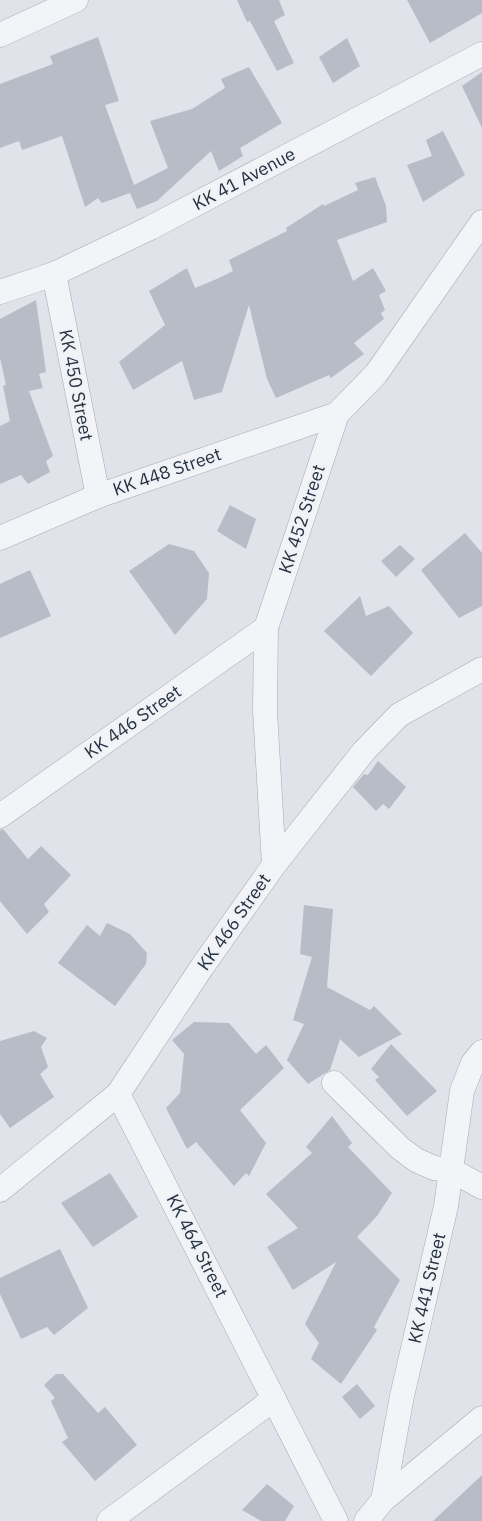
<svg xmlns="http://www.w3.org/2000/svg" width="482" height="1521" viewBox="0 0 482 1521" font-family="'IBM Plex Sans',sans-serif">
	<rect width="100%" height="100%" fill="#e0e3e9"/>
	<!-- building -->
	<g fill="#b7bcc6">
		<polygon points="237,0 279,0 285,15 274,21 294,63 277,71 250,21 247,22"/>
		<polygon points="407,0 482,0 482,13 430,43"/>
		<polygon points="98,37 119,101 105,105 134,185 168,168 150,121 192,109 225,88 221,79 249,67 282,123 240,148 243,156 219,171 211,151 157,201 137,209 130,193 102,203 98,198 85,207 62,136 22,150 19,141 0,148 0,84 53,64 50,56"/>
		<polygon points="347,38 360,66 333,83 319,57"/>
		<polygon points="482,72 482,128 462,86"/>
		<polygon points="443,131 465,175 423,202 407,165 432,156 426,140"/>
		<polygon points="375,177 386,206 387,222 337,240 353,281 373,268 386,291 379,295 385,310 381,313 384,319 354,343 364,354 331,378 329,375 276,398 267,379 249,305 222,392 194,400 182,361 133,390 119,362 165,325 149,291 187,268 195,288 219,278 233,271 229,260 287,231 286,228 323,204 324,206 358,190 355,183"/>
		<polygon points="36,300 46,372 39,374 43,388 29,391 53,456 46,461 50,472 28,484 21,475 0,484 0,426 10,421 3,386 6,385 0,358 0,319"/>
		<polygon points="230,505 256,519 246,549 217,531"/>
		<polygon points="465,533 482,553 482,606 459,618 421,570"/>
		<polygon points="169,544 194,551 209,573 207,599 175,635 129,571"/>
		<polygon points="400,545 415,559 396,577 381,561"/>
		<polygon points="30,570 51,616 0,638 0,584"/>
		<polygon points="360,596 366,616 389,606 413,633 371,676 324,631"/>
		<polygon points="378,761 406,787 389,809 383,804 376,811 353,787 364,774 368,775"/>
		<polygon points="3,829 28,859 41,846 71,875 44,904 49,912 27,934 0,901 0,830"/>
		<polygon points="304,905 333,909 327,987 370,1010 374,1006 402,1034 359,1057 340,1039 330,1070 308,1084 287,1060 304,1024 293,1020 312,957 300,954"/>
		<polygon points="107,923 130,934 147,953 146,964 115,1006 58,963 87,925 100,936"/>
		<polygon points="194,1022 229,1023 256,1054 266,1045 284,1068 240,1110 266,1143 249,1176 246,1173 234,1186 196,1142 187,1149 166,1108 180,1093 184,1054 172,1040"/>
		<polygon points="34,1031 47,1038 41,1047 48,1067 40,1074 54,1097 10,1128 0,1114 0,1041"/>
		<polygon points="391,1044 437,1091 407,1116 375,1080 379,1077 371,1069"/>
		<polygon points="332,1116 352,1143 348,1147 392,1193 377,1216 357,1237 400,1280 374,1327 377,1330 341,1384 311,1359 319,1343 305,1324 336,1262 293,1290 267,1247 298,1228 266,1194 312,1153 306,1147"/>
		<polygon points="110,1173 138,1217 93,1247 61,1203"/>
		<polygon points="60,1249 88,1308 54,1335 47,1327 21,1339 0,1294 0,1278"/>
		<polygon points="56,1374 63,1374 98,1413 105,1407 137,1445 95,1481 62,1442 68,1438 51,1401 55,1398 44,1385"/>
		<polygon points="357,1384 375,1406 360,1419 342,1397"/>
		<polygon points="482,1475 482,1521 433,1521"/>
		<polygon points="267,1484 294,1506 285,1521 261,1521 242,1510"/>
	</g>
	<g fill="none" stroke-linecap="round" stroke-linejoin="round">
		<defs>
			<g id="minor">
				<polyline points="0,35 76,0"/>
				<polyline points="54,274 98,496"/>
				<polyline points="0,292 54,274 150,228 482,54"/>
				<polyline points="0,538 98,496 337,414"/>
				<polyline points="0,816 266,628"/>
				<polyline points="274,865 265,711 266,628 337,414 376,374 482,222"/>
				<polyline points="334,1083 400,1148 416,1160 434,1168 451,1170 482,1187"/>
				<polyline points="118,1094 336,1521"/>
				<polyline points="0,1190 118,1094 202,967 274,865 364,751 399,715 482,669"/>
				<polyline points="383,1500 482,1418"/>
				<polyline points="109,1521 274,1399"/>
				<polyline points="366,1521 383,1500 402,1396 446,1206 462,1091 473,1063 482,1052"/>
			</g>
		</defs>
		<!-- minor casing -->
		<use href="#minor" stroke="#a5aab3" stroke-width="25"/>
		<!-- minor -->
		<use href="#minor" stroke="#f2f4f7" stroke-width="24"/>
	</g>
	<g text-anchor="middle" stroke-width="4.5" stroke-linejoin="round" paint-order="stroke">
		<!-- street labels -->
		<g font-size="18" fill="#283141" stroke="#eff2f6">
			<text transform="translate(244 179) rotate(-28)" y="6">KK 41 Avenue</text>
			<text transform="translate(76 385) rotate(79)" y="6">KK 450 Street</text>
			<text transform="translate(167 472) rotate(-19)" y="6">KK 448 Street</text>
			<text transform="translate(302 519) rotate(-72)" y="6">KK 452 Street</text>
			<text transform="translate(133 722) rotate(-35)" y="6">KK 446 Street</text>
			<text transform="translate(234 922) rotate(-55)" y="6">KK 466 Street</text>
			<text transform="translate(197 1246) rotate(63)" y="6">KK 464 Street</text>
			<text transform="translate(427 1288) rotate(-77)" y="6">KK 441 Street</text>
		</g>
	</g>
</svg>
